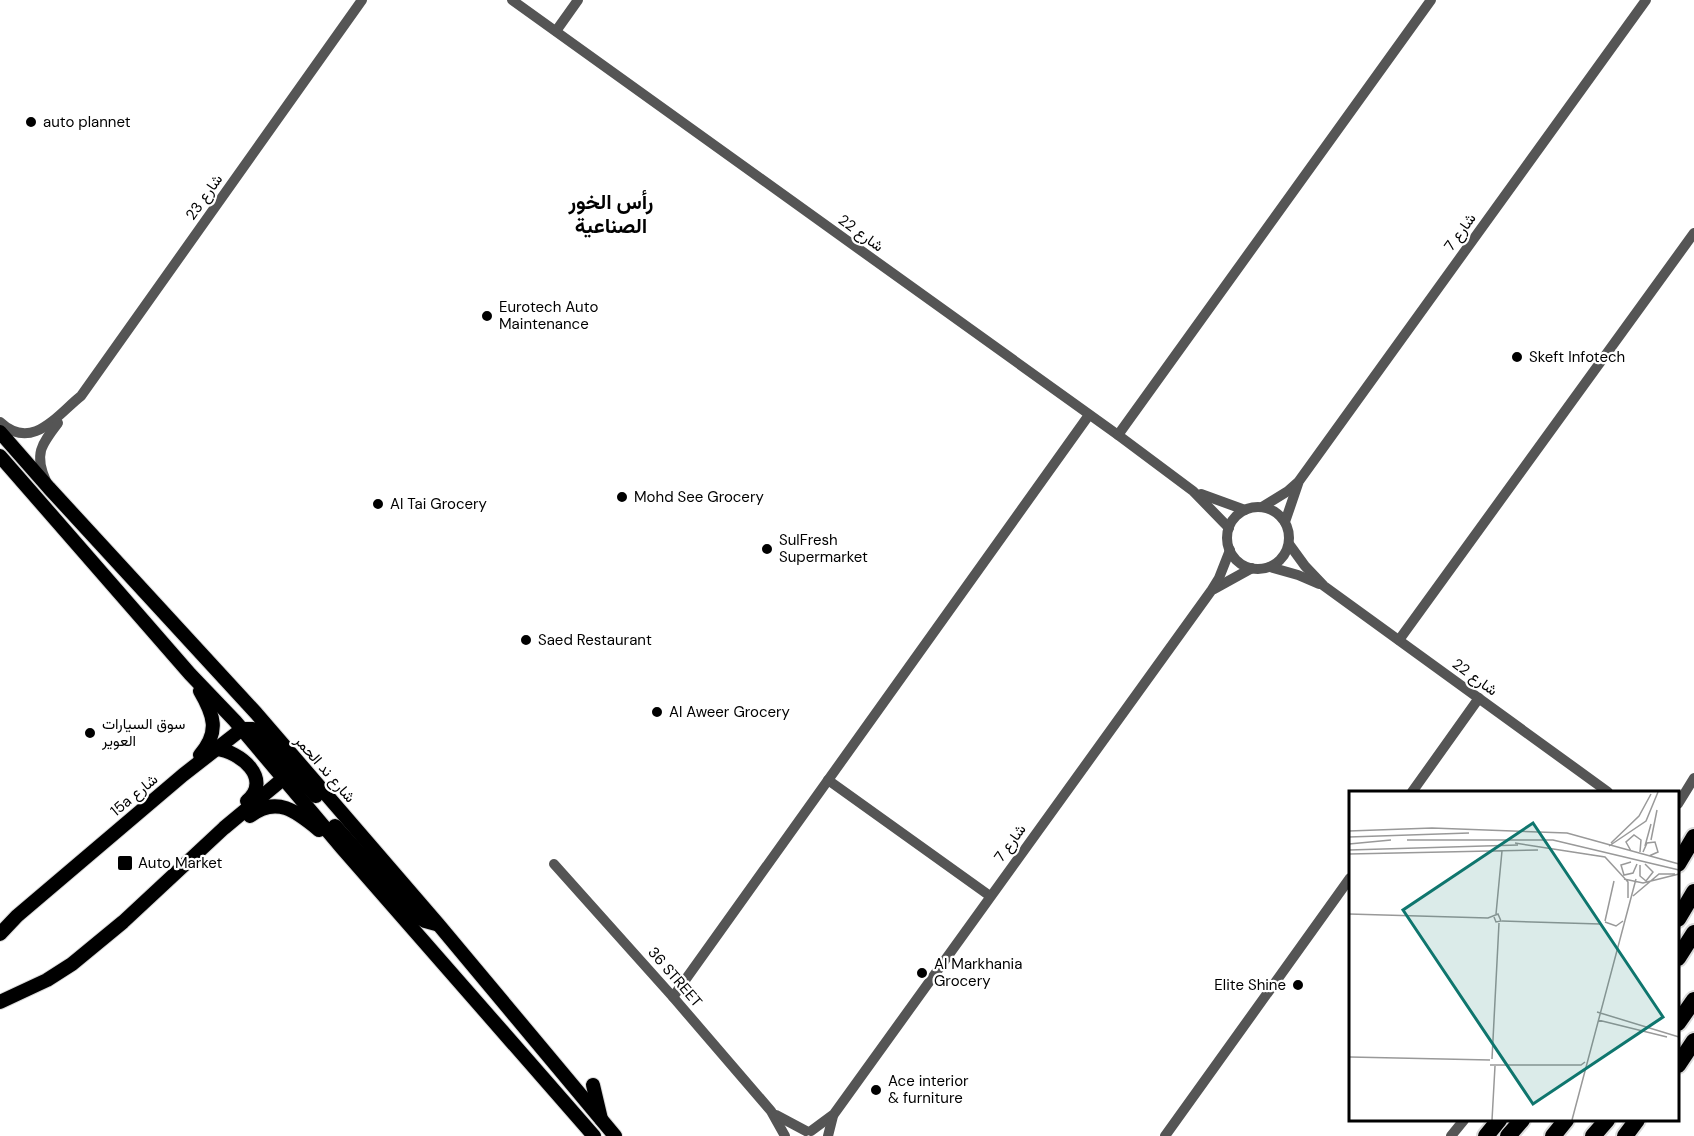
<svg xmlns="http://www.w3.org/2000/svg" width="1694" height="1136" viewBox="0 0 1694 1136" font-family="'DM Sans',Vazirmatn,sans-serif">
	<rect width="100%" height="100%" fill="#fff"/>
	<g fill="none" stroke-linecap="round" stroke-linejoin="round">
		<defs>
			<g id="major">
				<polyline points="0,432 49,488 256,713 438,924 615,1136"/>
				<polyline points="0,456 190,674 235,721 342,848 594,1136"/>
				<path d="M216,749C240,751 273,779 247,801"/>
				<path d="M200,755C220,732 214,715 200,691"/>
				<path d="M250,816C277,795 297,812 319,830"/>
				<polyline points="335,826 414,914 425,921 436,924"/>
				<polyline points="0,934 17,916 183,775 242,729 253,729 257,731 316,796"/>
				<polyline points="0,1002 47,980 72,964 123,922 224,828 284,778 290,771"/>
				<polyline points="593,1085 601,1119"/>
			</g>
			<g id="highway">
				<polyline points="1678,864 1694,837"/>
				<polyline points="1678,919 1694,892"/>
				<polyline points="1678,958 1694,933"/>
				<polyline points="1678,1023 1694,1000"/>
				<polyline points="1678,1065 1694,1041"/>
				<polyline points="1486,1136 1499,1120"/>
				<polyline points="1508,1136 1522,1120"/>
				<polyline points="1553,1136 1566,1120"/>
				<polyline points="1593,1136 1607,1120"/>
				<polyline points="1625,1136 1637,1120"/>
			</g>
		</defs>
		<!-- major casing -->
		<use href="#major" stroke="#dbdbdb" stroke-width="16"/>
		<!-- highway casing -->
		<use href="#highway" stroke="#dbdbdb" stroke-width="20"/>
		<!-- minor -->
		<g stroke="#555" stroke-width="10">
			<polyline points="512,0 1118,435 1193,491 1229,528"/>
			<polyline points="556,31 578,0"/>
			<path d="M0,422C32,452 57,415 81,396L362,0"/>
			<polyline points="1118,435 1431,0"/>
			<path d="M46,481C34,454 41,445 58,423"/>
			<polyline points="1201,494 1245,510"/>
			<polyline points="1262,507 1288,491 1297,483"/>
			<circle cx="1258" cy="538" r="31"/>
			<polyline points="1285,522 1299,481 1646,0"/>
			<polyline points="1289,544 1305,566 1324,586 1608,792"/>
			<polyline points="1270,567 1298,575 1319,584"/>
			<polyline points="1214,589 1252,568"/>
			<polyline points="1399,640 1694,233"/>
			<polyline points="828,780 990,896"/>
			<polyline points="1412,792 1479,698"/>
			<polyline points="1678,804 1694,778"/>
			<polyline points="554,864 673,997 771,1111 785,1136"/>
			<polyline points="673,997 1089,415"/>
			<polyline points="776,1115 806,1131"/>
			<polyline points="811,1131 834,1114 1211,591 1219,578 1230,550"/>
			<polyline points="828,1136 833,1116"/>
			<polyline points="1165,1136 1350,878"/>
			<polyline points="1451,1136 1464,1120"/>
		</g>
		<!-- major -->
		<use href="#major" stroke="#000" stroke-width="14"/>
		<!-- highway -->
		<use href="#highway" stroke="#000" stroke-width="16"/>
	</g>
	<!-- markers -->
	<g fill="#000" stroke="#fff" stroke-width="2">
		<circle cx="31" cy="122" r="6"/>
		<circle cx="487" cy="316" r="6"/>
		<circle cx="1517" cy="357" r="6"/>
		<circle cx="622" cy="497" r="6"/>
		<circle cx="378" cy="504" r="6"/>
		<circle cx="767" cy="549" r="6"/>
		<circle cx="526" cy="640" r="6"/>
		<circle cx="657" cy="712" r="6"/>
		<circle cx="90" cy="733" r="6"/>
		<rect x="117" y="855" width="16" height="16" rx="3"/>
		<circle cx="922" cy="973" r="6"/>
		<circle cx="1298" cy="985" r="6"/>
		<circle cx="876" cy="1090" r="6"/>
	</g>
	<g text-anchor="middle" stroke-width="4.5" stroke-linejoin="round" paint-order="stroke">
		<!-- poi labels -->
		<g font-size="15" fill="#000" stroke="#fff" text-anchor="start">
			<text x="43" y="127">auto plannet</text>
			<text x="499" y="312">Eurotech Auto<tspan x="499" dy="17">Maintenance</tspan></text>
			<text x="1529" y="362">Skeft Infotech</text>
			<text x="634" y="502">Mohd See Grocery</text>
			<text x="390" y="509">Al Tai Grocery</text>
			<text x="779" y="545">SulFresh<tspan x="779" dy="17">Supermarket</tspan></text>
			<text x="538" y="645">Saed Restaurant</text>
			<text x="669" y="717">Al Aweer Grocery</text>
			<text x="102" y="729">سوق السيارات<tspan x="102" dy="17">العوير</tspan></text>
			<text x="138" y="868">Auto Market</text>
			<text x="934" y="969">Al Markhania<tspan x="934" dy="17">Grocery</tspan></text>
			<text x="1286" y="990" text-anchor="end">Elite Shine</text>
			<text x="888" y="1086">Ace interior<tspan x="888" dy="17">&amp; furniture</tspan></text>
		</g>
		<!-- street labels -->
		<g font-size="15" fill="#000" stroke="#fff">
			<text transform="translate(204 197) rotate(-55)" y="5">شارع 23</text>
			<text transform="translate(1460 232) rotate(-54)" y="5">شارع 7</text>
			<text transform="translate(861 233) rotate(36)" y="5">شارع 22</text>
			<text transform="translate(1475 677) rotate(36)" y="5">شارع 22</text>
			<text transform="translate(325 769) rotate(49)" y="5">شارع ند الحمر</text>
			<text transform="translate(134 795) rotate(-40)" y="5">15a شارع</text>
			<text transform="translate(1010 843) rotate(-54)" y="5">شارع 7</text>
			<text transform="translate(675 977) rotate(49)" y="5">36 STREET</text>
		</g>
		<!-- district labels -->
		<g font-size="21" font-weight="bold" fill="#000" stroke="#fff">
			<text x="611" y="209">رأس الخور<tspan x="611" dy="24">الصناعية</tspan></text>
		</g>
	</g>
	<!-- overview -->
	<g transform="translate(1349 791)">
		<rect width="330" height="330" fill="#fff"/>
		<path fill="none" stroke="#999" stroke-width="1.5" d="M0,40L83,37L218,42L330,73M0,46L120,42M58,49H204L330,79M302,49L308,19M166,52L256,66L279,91V107M262,52L290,25L302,3M0,53L42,49M260,55L297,30L309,1M296,55L302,33M0,59L169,54M282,60L277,51L285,44L292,49L291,61M294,61L298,52L306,51L309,61L300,65M0,63L189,59M282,71L272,74L275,84L284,82L288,73M291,74V85L297,90L304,81L296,73M275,88L294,92L330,83M284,105L310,83H326M0,123L139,127L149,123L152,130L147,131L145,126M147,123L153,60M153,130L251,133M256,130L265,90M256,131L267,135L274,130M248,221L330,246M249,229L318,246M1,266L141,269M143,268L150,132M141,274H232L236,271M143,329L146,275M223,329L287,88"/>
		<path fill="#0f766e" fill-opacity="0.15" stroke="#0f766e" stroke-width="3" d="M184,32L314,226L184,313L54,119Z"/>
		<rect width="330" height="330" fill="none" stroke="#000" stroke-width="3"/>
	</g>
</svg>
